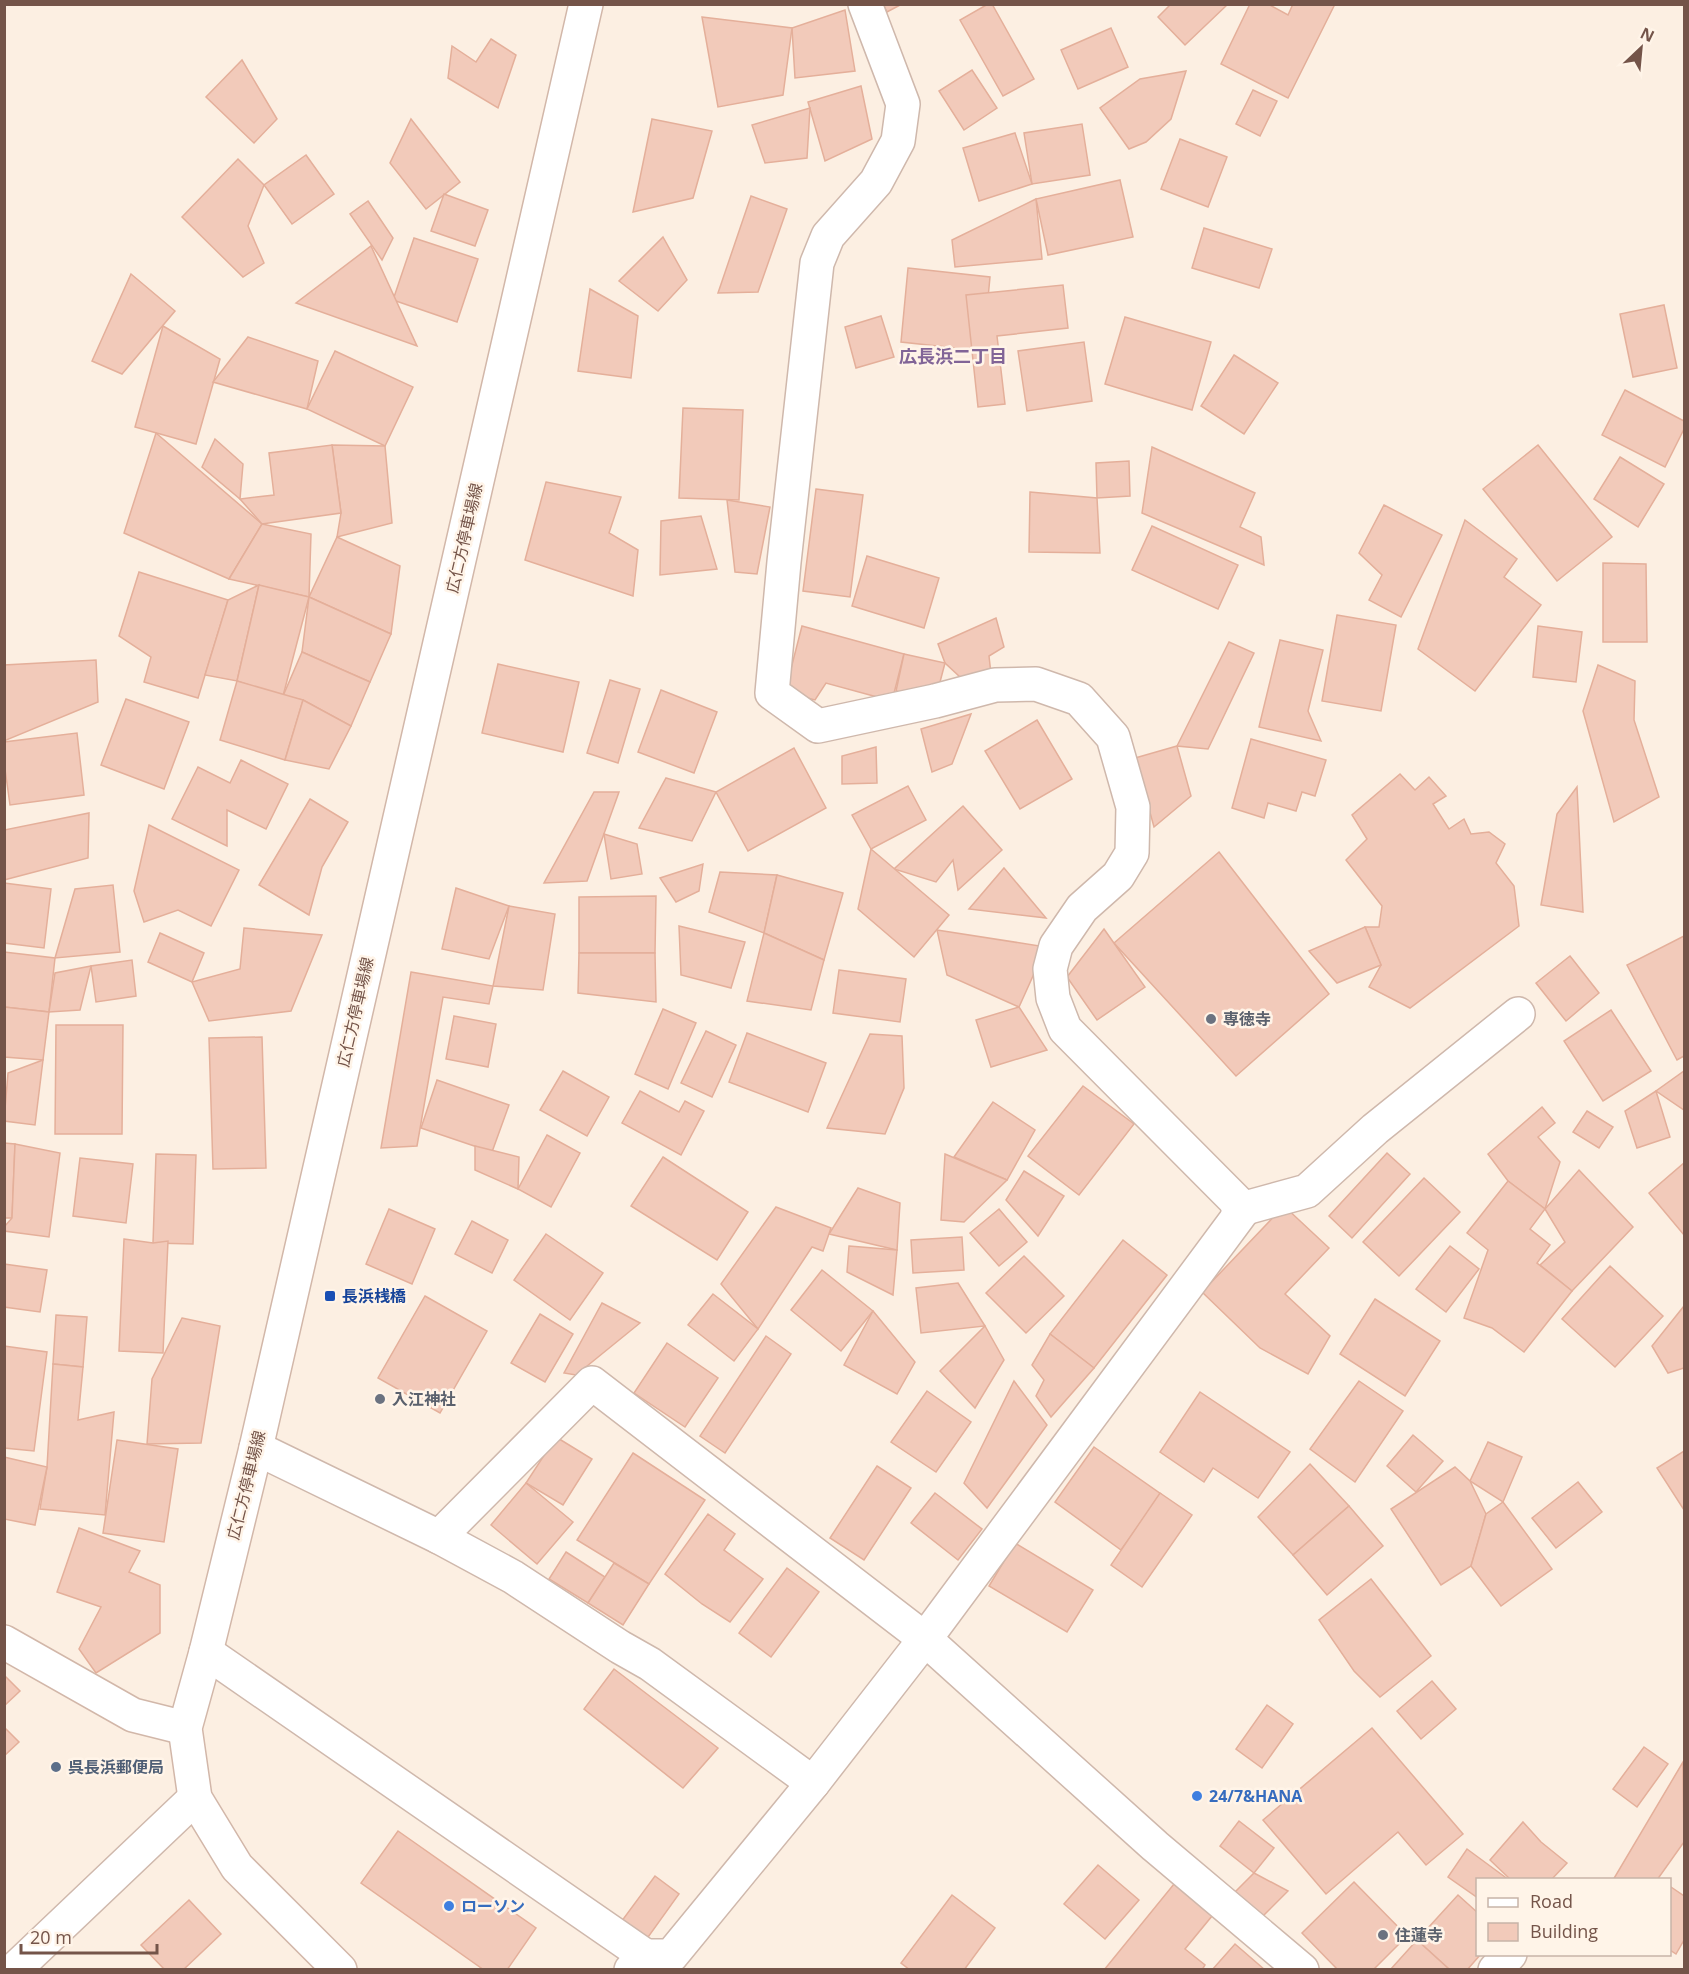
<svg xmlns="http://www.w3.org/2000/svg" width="1689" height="1974" viewBox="0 0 1689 1974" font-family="'Open Sans','Noto Sans JP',sans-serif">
	<rect width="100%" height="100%" fill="#fcefe2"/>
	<!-- building -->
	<g fill="#f2caba" stroke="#e4af9a" stroke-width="1.5">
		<polygon points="883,4 902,4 887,12"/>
		<polygon points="988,4 992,4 1034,79 1003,96 960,20"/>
		<polygon points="1171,4 1228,4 1185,45 1158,17"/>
		<polygon points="1250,4 1268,4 1288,15 1293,4 1335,4 1288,98 1221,64"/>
		<polygon points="845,10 855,71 795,78 792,28"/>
		<polygon points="702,17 792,28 783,95 718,107"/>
		<polygon points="1111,28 1128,67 1078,89 1061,50"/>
		<polygon points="491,39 516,55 498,108 448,78 452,46 476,62"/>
		<polygon points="242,60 277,119 254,143 206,97"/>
		<polygon points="972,70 997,108 964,130 939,91"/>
		<polygon points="1186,71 1171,119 1146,142 1129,149 1100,108 1140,79"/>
		<polygon points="861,86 872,139 825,161 808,102"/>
		<polygon points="1253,90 1277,101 1260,136 1236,124"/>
		<polygon points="810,108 807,158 765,163 752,125"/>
		<polygon points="411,119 460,182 426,209 390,163"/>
		<polygon points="652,119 712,131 693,198 633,212"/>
		<polygon points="1082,124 1090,175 1032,184 1024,133"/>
		<polygon points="1015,133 1032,184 979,201 963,148"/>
		<polygon points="1180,139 1227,157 1208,207 1161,189"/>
		<polygon points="306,155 334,194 292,224 264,185"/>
		<polygon points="238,159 264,185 248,226 264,263 243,277 182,217"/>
		<polygon points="1120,180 1133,237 1048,255 1036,199"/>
		<polygon points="444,194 488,210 475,246 431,231"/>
		<polygon points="751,196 787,209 758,292 718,293"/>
		<polygon points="1036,199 1042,259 955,267 952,240"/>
		<polygon points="368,201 393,238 382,260 350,214"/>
		<polygon points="1204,228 1272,249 1259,288 1192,268"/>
		<polygon points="663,237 687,280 658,311 619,281"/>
		<polygon points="414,238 478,259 457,322 393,300"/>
		<polygon points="371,246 417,346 296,303"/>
		<polygon points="908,268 990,277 983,351 901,342"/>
		<polygon points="131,274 175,311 122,374 92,361"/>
		<polygon points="1063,285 1068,328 997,336 1005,404 978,407 966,295"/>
		<polygon points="590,289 638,316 631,378 578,371"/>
		<polygon points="1664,305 1677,368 1633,377 1620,314"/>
		<polygon points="881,316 894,357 856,368 845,327"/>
		<polygon points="1125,317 1211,342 1192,410 1105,384"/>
		<polygon points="163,326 220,359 196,444 135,427"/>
		<polygon points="248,337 318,361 307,409 213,382"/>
		<polygon points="1084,342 1092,401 1027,411 1018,351"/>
		<polygon points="335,351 413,387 385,446 307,409"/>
		<polygon points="1234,355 1278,383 1244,434 1201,406"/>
		<polygon points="1625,390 1684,421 1684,429 1665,467 1602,435"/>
		<polygon points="683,408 743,410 739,500 679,498"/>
		<polygon points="156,433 262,524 229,579 124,533"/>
		<polygon points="215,439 243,464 240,499 202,467"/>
		<polygon points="332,445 385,446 392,523 337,537 341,513"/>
		<polygon points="332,445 341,513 262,524 240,499 274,495 269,453"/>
		<polygon points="1538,445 1612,537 1557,581 1483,489"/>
		<polygon points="1152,447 1255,493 1240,527 1261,537 1264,565 1142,513"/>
		<polygon points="1620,457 1664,484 1638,527 1594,499"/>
		<polygon points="1129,461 1130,496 1097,498 1096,463"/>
		<polygon points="546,482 621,497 609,533 638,550 633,596 525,560"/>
		<polygon points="816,489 863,495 850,597 803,591"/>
		<polygon points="1030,492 1097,498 1100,553 1029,552"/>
		<polygon points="727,500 770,507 757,574 735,572"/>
		<polygon points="1384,505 1442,535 1401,617 1369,600 1382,575 1359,553"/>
		<polygon points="701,516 717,569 660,575 661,521"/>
		<polygon points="1465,520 1517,559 1504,577 1541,605 1475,691 1418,649"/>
		<polygon points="262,524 311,534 309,597 229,579"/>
		<polygon points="1152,526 1238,565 1218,609 1132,570"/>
		<polygon points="337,537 400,566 391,634 309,597"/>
		<polygon points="867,556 939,578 924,628 852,606"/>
		<polygon points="1603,563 1646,564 1647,642 1603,642"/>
		<polygon points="139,572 228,600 198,698 144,682 151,657 119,636"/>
		<polygon points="259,585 237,681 205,675 228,600"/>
		<polygon points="259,585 309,597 283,696 237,681"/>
		<polygon points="309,597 391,634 370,682 302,652"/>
		<polygon points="1337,615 1396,625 1381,711 1322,701"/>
		<polygon points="996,618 1004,647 989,656 991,674 960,677 945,663 938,644"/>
		<polygon points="802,626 904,654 892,701 826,683 815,700 785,692"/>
		<polygon points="1538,626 1582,632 1576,682 1533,677"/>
		<polygon points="1280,640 1323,650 1308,711 1321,741 1259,727"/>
		<polygon points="1229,642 1254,653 1208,749 1177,746"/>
		<polygon points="302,652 370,682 351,726 303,700 283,696"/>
		<polygon points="904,654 945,663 935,701 896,691"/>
		<polygon points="96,660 98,702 4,741 4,665"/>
		<polygon points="498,664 579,682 563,752 482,733"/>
		<polygon points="1598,665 1635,681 1634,720 1659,797 1614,822 1583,711"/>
		<polygon points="610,680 640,689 618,763 587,753"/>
		<polygon points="237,681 303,700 285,760 220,740"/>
		<polygon points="661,690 717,712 694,773 638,752"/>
		<polygon points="126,699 189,722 164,789 101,765"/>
		<polygon points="303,700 351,726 329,769 285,760"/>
		<polygon points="971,714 952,764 932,772 921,729"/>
		<polygon points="1037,720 1072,779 1020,809 985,751"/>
		<polygon points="77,733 84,795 10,805 4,762 4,742"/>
		<polygon points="1251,739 1326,760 1315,796 1302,792 1296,811 1268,803 1264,818 1232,808"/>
		<polygon points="1177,746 1191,796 1154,827 1135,758"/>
		<polygon points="876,747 877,783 842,784 842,756"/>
		<polygon points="794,748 826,808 748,851 716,792"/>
		<polygon points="241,760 288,784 266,829 227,810 227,846 172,819 198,767 230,783"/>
		<polygon points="1400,774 1415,790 1429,777 1446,796 1433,804 1449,829 1464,819 1471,834 1489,832 1505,844 1496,863 1514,886 1519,926 1410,1008 1369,987 1381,965 1365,927 1379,927 1382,906 1346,860 1367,839 1352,815"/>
		<polygon points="666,778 716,792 692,841 639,828"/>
		<polygon points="908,786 926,820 871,849 852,815"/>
		<polygon points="1577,787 1583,912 1541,905 1557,814"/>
		<polygon points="594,792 619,792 587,881 544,883"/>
		<polygon points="310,799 348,822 322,867 309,915 259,885"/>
		<polygon points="963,806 1002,850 958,890 953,860 936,882 894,869"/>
		<polygon points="89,813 88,858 4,880 4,830"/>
		<polygon points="149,825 239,870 211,926 178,910 144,922 134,891"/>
		<polygon points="604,834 637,844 642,874 611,879"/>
		<polygon points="871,849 949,915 914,957 858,909"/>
		<polygon points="1219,852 1329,994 1236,1076 1114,943"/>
		<polygon points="703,864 699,891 676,902 660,878"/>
		<polygon points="1004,868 1046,918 969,909"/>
		<polygon points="720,872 777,875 764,933 709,912"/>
		<polygon points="777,875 843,893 824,960 764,933"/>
		<polygon points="4,883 51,889 44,948 4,943"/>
		<polygon points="113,885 120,952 55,958 75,889"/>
		<polygon points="456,888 509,906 489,959 442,949"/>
		<polygon points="656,896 655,953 579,953 579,897"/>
		<polygon points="509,906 555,914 543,990 493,986"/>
		<polygon points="679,926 745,942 731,988 681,975"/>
		<polygon points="1365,927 1381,965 1337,983 1309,951"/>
		<polygon points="244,928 322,935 291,1011 209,1021 192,982 240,969"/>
		<polygon points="1104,929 1145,987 1097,1020 1067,977"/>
		<polygon points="937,930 1046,947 1019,1007 947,975"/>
		<polygon points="160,933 204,953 192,982 148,962"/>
		<polygon points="764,933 824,960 811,1010 747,1001"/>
		<polygon points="1684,936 1684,1056 1677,1060 1627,965"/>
		<polygon points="4,952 55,958 49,1012 4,1007"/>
		<polygon points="579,953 655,953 656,1002 578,993"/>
		<polygon points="1570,956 1599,993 1566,1021 1536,983"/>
		<polygon points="132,960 136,996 96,1002 91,966"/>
		<polygon points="91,966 80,1010 49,1012 55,973"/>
		<polygon points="839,970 906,979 900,1022 833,1013"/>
		<polygon points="411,972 493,986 489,1004 443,997 417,1146 381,1148"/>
		<polygon points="4,1007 49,1012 43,1060 4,1057"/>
		<polygon points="1019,1007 1047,1050 991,1067 976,1020"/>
		<polygon points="663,1009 696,1023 668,1089 635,1074"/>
		<polygon points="1611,1010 1651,1071 1603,1101 1564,1041"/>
		<polygon points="454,1016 496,1024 488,1067 446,1059"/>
		<polygon points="56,1025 123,1025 122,1134 55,1134"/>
		<polygon points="706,1031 736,1045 712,1097 681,1083"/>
		<polygon points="747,1033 826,1063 808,1112 729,1082"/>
		<polygon points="870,1034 902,1036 904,1088 885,1134 827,1128"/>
		<polygon points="262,1037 266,1168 213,1169 209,1038"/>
		<polygon points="43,1060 35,1125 4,1121 8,1073"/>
		<polygon points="563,1071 609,1097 587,1136 540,1110"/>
		<polygon points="1684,1071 1684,1110 1656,1091"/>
		<polygon points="437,1080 509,1105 492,1152 421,1128"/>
		<polygon points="1083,1086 1134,1124 1079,1195 1028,1156"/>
		<polygon points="640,1091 679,1112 685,1101 704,1111 681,1155 622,1123"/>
		<polygon points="1656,1091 1670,1137 1637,1148 1625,1111"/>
		<polygon points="993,1102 1035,1130 1007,1180 954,1157"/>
		<polygon points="1542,1107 1555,1123 1538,1137 1560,1162 1545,1209 1508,1181 1488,1154"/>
		<polygon points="1587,1111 1613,1127 1599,1148 1573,1132"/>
		<polygon points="547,1135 580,1153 551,1207 518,1189"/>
		<polygon points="4,1143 15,1144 12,1218 4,1218"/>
		<polygon points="15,1144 60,1153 49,1237 4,1231 4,1227 12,1218"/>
		<polygon points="475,1146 519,1157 518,1189 475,1170"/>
		<polygon points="1387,1153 1410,1174 1352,1238 1329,1216"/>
		<polygon points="156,1154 196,1155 193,1244 153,1243"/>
		<polygon points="945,1154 1007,1180 964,1222 941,1220"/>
		<polygon points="663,1157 748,1212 717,1260 631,1206"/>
		<polygon points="80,1158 133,1164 126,1223 73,1216"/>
		<polygon points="1684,1163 1684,1235 1649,1193"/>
		<polygon points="1579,1170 1633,1227 1572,1291 1540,1265 1565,1242 1545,1209"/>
		<polygon points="1024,1171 1064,1196 1038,1236 1006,1200"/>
		<polygon points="1424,1178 1460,1212 1399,1276 1363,1242"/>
		<polygon points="1508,1181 1545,1209 1530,1229 1550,1245 1537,1263 1572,1291 1524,1352 1492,1328 1464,1318 1488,1250 1467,1233"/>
		<polygon points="858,1188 900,1203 897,1250 829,1234"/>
		<polygon points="1284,1206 1329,1248 1285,1294 1330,1336 1308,1374 1260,1348 1202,1292"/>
		<polygon points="776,1207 831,1228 823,1251 812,1247 758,1329 721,1284"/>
		<polygon points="389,1209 435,1229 412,1284 366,1264"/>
		<polygon points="999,1209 1027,1242 999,1266 970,1233"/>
		<polygon points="472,1221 508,1240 492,1273 455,1254"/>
		<polygon points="546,1234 603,1273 570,1320 514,1280"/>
		<polygon points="962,1237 964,1270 913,1273 911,1240"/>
		<polygon points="124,1239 153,1243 168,1241 163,1353 119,1351"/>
		<polygon points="1123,1240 1167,1275 1094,1368 1050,1334"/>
		<polygon points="849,1246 897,1250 893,1295 847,1272"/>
		<polygon points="1450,1246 1479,1269 1446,1312 1416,1289"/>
		<polygon points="1024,1256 1064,1296 1026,1333 986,1293"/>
		<polygon points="4,1264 47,1270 40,1312 4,1307"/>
		<polygon points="1610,1266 1663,1316 1615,1367 1562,1319"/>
		<polygon points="822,1270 873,1311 841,1351 791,1310"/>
		<polygon points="958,1283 985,1326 921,1333 916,1288"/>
		<polygon points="713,1294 758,1329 734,1361 688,1325"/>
		<polygon points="425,1296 487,1331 440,1413 378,1378"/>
		<polygon points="1375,1299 1440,1341 1405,1396 1340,1354"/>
		<polygon points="602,1303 640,1323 576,1375 564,1373"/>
		<polygon points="1684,1306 1684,1368 1668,1373 1652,1346"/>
		<polygon points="873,1311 915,1362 897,1394 844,1365"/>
		<polygon points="540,1314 573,1334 545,1382 511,1363"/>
		<polygon points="56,1315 87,1317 83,1367 53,1364"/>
		<polygon points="182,1318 220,1326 201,1443 147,1444 152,1379"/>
		<polygon points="985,1326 1004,1360 975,1408 940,1371"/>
		<polygon points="1050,1334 1094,1368 1051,1417 1036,1396 1044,1380 1032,1365"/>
		<polygon points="766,1336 791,1354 725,1453 700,1436"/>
		<polygon points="667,1343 718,1378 685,1427 634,1393"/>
		<polygon points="4,1346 47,1352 34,1451 4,1448"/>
		<polygon points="53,1364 83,1367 78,1420 114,1412 105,1515 40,1509 47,1467"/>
		<polygon points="1014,1381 1047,1425 987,1508 964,1483"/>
		<polygon points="1359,1381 1403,1411 1355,1482 1310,1449"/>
		<polygon points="927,1391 971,1422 936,1472 891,1442"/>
		<polygon points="1200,1392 1290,1452 1258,1498 1213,1468 1204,1482 1160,1452"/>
		<polygon points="1413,1435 1443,1461 1416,1492 1387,1466"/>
		<polygon points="556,1437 592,1459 563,1505 526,1483"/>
		<polygon points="117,1440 178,1449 164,1542 103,1533"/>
		<polygon points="1488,1442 1522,1457 1503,1502 1470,1481"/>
		<polygon points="1094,1447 1161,1494 1121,1550 1055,1502"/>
		<polygon points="1684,1451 1684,1510 1657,1468"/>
		<polygon points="633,1453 705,1500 649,1584 577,1540"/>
		<polygon points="4,1457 47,1467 35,1525 4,1519"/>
		<polygon points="1310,1464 1349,1506 1293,1555 1258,1517"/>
		<polygon points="877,1466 911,1488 864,1560 830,1538"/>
		<polygon points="1455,1467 1470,1481 1486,1514 1471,1566 1441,1585 1391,1509"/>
		<polygon points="1578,1482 1602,1512 1556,1548 1532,1518"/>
		<polygon points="526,1483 573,1522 537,1564 491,1525"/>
		<polygon points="935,1493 982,1529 958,1560 911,1523"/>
		<polygon points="1160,1493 1192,1515 1142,1587 1111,1565"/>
		<polygon points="1503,1502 1552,1569 1501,1606 1471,1566 1486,1514"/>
		<polygon points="1349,1506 1383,1546 1327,1595 1293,1555"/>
		<polygon points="708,1514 735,1534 724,1550 763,1579 730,1622 702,1604 665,1574"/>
		<polygon points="79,1528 140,1551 129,1572 160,1585 160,1633 96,1673 79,1649 101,1607 57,1592"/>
		<polygon points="1015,1543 1093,1590 1067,1632 989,1586"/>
		<polygon points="566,1552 605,1577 588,1603 549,1579"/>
		<polygon points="614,1563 649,1584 623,1625 588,1603"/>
		<polygon points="787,1568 819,1592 771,1657 739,1633"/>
		<polygon points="1371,1579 1431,1656 1380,1697 1354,1671 1319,1620"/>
		<polygon points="614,1669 718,1748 683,1788 584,1709"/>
		<polygon points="4,1675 20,1691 4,1706"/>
		<polygon points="1432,1681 1456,1709 1421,1739 1397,1711"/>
		<polygon points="1267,1705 1293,1724 1262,1768 1236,1749"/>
		<polygon points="4,1727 19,1742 4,1756"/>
		<polygon points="1372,1728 1463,1834 1426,1865 1398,1832 1326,1894 1263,1820"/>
		<polygon points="1644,1747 1668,1764 1637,1807 1613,1789"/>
		<polygon points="1683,1762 1684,1842 1657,1880 1613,1880"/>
		<polygon points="1239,1821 1274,1848 1254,1873 1220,1846"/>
		<polygon points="1523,1822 1541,1842 1567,1863 1551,1880 1511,1880 1490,1860"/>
		<polygon points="398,1831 536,1928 507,1970 484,1970 361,1883"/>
		<polygon points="1467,1849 1509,1880 1478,1880 1478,1898 1448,1877"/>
		<polygon points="1098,1865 1139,1900 1105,1939 1064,1904"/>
		<polygon points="1254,1873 1288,1891 1261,1918 1235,1892"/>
		<polygon points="655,1876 679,1894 646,1940 621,1922"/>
		<polygon points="1354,1882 1407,1936 1373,1970 1338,1970 1302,1933"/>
		<polygon points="1174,1884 1212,1916 1185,1949 1205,1965 1202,1970 1104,1970"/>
		<polygon points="1671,1887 1684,1896 1684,1940 1676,1954 1670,1950 1670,1890"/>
		<polygon points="952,1895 995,1928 964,1970 910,1970 901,1963"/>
		<polygon points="1458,1895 1478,1913 1478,1954 1481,1954 1467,1970 1450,1970 1417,1940"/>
		<polygon points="189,1900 221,1934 183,1970 165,1970 141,1945"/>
		<polygon points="1417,1940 1450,1970 1390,1970"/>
		<polygon points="1235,1944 1265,1970 1212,1970"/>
	</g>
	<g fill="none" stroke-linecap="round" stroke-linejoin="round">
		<defs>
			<g id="street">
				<polyline points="1238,1210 1307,1191 1375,1129 1518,1014"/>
				<polyline points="256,1448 439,1537 513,1577 620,1647 650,1664 813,1783"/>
				<polyline points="439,1537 592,1383 925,1639 1155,1846 1302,1970"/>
				<polyline points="206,1652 663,1968"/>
				<polyline points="14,1970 195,1798"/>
				<polyline points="631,1970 645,1956 671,1956 813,1783 925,1639 1244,1209 1065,1029 1053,998 1050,969 1056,946 1082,908 1118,876 1132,853 1133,807 1113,737 1079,699 1036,684 995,685 935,701 818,726 772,693 784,562 817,263 828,236 876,182 898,141 903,104 865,4"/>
				<polyline points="1495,1970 1510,1954"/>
			</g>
			<g id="secondary">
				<polyline points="4,1642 133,1715 185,1728"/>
				<polyline points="340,1970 237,1867 195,1798 185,1728 206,1652 256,1448 586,4"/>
			</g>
		</defs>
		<!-- street casing -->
		<use href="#street" stroke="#cfb8ac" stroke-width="36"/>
		<!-- secondary casing -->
		<use href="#secondary" stroke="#d2b7a9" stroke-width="36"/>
		<!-- street -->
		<use href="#street" stroke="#fff" stroke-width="33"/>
		<!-- secondary -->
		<use href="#secondary" stroke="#fff" stroke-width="33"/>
	</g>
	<!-- markers -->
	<g fill="#6b7280" stroke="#fff4e8" stroke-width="2">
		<circle cx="1211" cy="1019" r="6"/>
		<circle cx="380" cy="1399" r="6"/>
		<circle cx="1383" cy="1935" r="6"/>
	</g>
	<rect fill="#1a4fb4" stroke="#fff4e8" stroke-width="2" x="324" y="1290" width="12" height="12" rx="3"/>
	<circle fill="#5c6f8a" stroke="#fff4e8" stroke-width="2" cx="56" cy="1767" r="6"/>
	<g fill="#3f7fe0" stroke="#fff4e8" stroke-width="2">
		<circle cx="1197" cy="1796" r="6"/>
		<circle cx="449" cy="1906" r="6"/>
	</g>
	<g text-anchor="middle" stroke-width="5" stroke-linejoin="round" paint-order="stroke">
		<!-- street labels -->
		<g font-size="16" fill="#745449" stroke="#fff4e8">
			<text transform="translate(464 538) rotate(-77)" y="6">広仁方停車場線</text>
			<text transform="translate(355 1012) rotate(-77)" y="6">広仁方停車場線</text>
			<text transform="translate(246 1485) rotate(-76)" y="6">広仁方停車場線</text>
		</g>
		<!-- worship labels -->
		<g font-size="16" font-weight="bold" fill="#5b616d" stroke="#fff4e8" text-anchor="start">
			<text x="1223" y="1025">専徳寺</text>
			<text x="392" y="1405">入江神社</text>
			<text x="1395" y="1941">住蓮寺</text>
		</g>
		<!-- transit labels -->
		<g font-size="16" font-weight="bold" fill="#164399" stroke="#fff4e8" text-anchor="start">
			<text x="342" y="1302">長浜桟橋</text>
		</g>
		<!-- service labels -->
		<g font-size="16" font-weight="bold" fill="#4e5e75" stroke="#fff4e8" text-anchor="start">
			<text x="68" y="1773">呉長浜郵便局</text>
		</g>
		<!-- shop labels -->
		<g font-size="16" font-weight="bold" fill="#366cbe" stroke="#fff4e8" text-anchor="start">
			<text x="1209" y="1802">24/7&amp;HANA</text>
			<text x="461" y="1912">ローソン</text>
		</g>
		<!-- neighbourhood labels -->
		<g font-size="18" font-weight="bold" fill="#816497" stroke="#fff4e8">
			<text x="953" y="363">広長浜二丁目</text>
		</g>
	</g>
	<!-- border -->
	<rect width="1689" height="1974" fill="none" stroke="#745449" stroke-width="12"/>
	<!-- legend -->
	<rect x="1476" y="1878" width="195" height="78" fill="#fff4e8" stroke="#c7b4a8" stroke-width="1.5"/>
	<rect x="1488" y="1898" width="30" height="9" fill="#ffffff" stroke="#c7b4a8" stroke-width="1.5"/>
	<text x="1530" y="1908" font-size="18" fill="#745449">Road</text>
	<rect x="1488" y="1923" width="30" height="18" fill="#f2caba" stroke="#c7b4a8" stroke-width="1.5"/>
	<text x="1530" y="1938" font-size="18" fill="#745449">Building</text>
	<!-- north arrow -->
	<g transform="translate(1641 48) rotate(26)" stroke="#fff4e8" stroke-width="4.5" paint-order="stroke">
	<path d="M0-4.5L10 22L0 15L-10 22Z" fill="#745449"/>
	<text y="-9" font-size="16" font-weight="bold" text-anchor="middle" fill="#745449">N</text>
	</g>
	<!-- scale -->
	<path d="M21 1944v9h136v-9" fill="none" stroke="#745449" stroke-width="3"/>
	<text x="30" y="1944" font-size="18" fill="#745449" stroke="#fff4e8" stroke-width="4.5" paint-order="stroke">20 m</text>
</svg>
